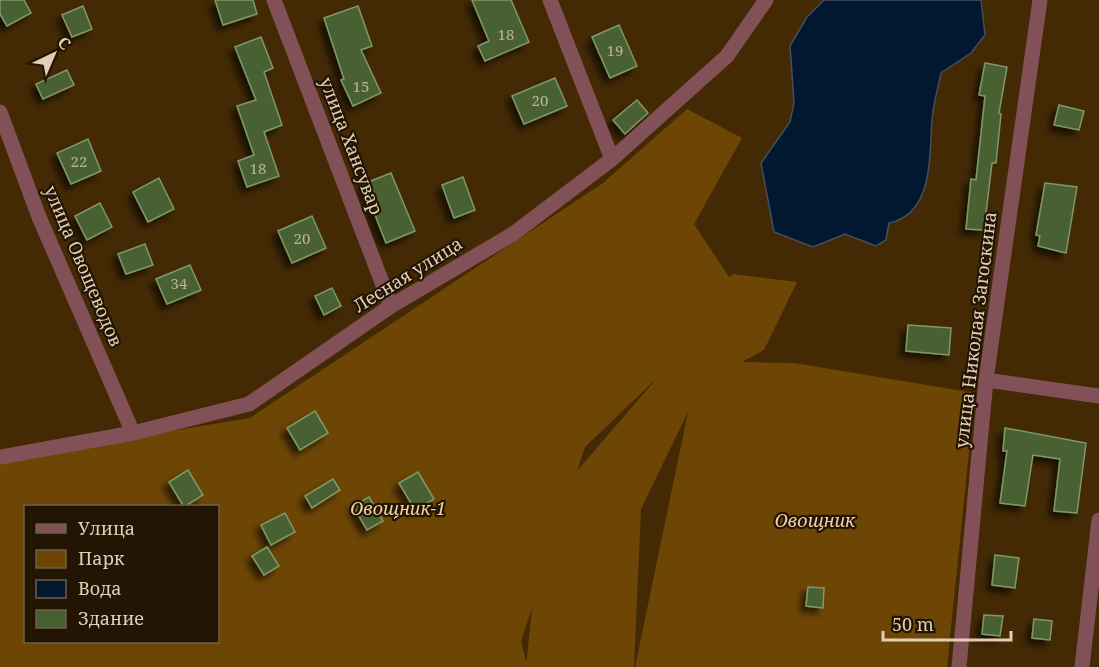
<svg xmlns="http://www.w3.org/2000/svg" width="1099" height="667" viewBox="0 0 1099 667" font-family="'Noto Serif',serif">
	<defs>
		<filter id="shadow"><feDropShadow dx="-5.5" dy="5.5" stdDeviation="3" flood-color="#0009"/></filter>
	</defs>
	<rect width="100%" height="100%" fill="#432a05"/>
	<!-- green -->
	<path fill="#6d4605" fill-rule="evenodd" d="M687,109L742,138L694,224L729,277L733,274L797,282L764,350L742,362L794,363L975,393L947,667H635L688,412L641,509L634,667H0V459L250,418L603,183ZM657,378L577,471L585,447ZM26,506H218V642H26ZM532,608L527,658L526,661L521,641Z"/>
	<!-- water -->
	<path fill="#011830" stroke="#444f58" stroke-width="1.5" d="M824,0H981L985,35L971,53L941,73C938,89 933,104 932,120C929,155 934,214 889,223L886,240L876,246L845,234L813,247L774,232L761,163L790,122L794,103L790,46L807,17Z"/>
	<!-- building -->
	<g fill="#486031" stroke="#7e9968" stroke-width="1.5" filter="url(#shadow)">
		<polygon points="0,0 24,0 31,13 7,26 0,14"/>
		<polygon points="215,0 253,0 257,14 223,25"/>
		<polygon points="472,0 511,0 529,42 485,61 478,46 489,41"/>
		<polygon points="83,6 92,29 72,37 62,15"/>
		<polygon points="358,6 372,46 361,50 381,93 353,106 341,80 344,79 324,18"/>
		<polygon points="619,25 637,66 610,78 592,37"/>
		<polygon points="261,37 273,68 264,72 282,125 264,132 279,176 247,187 238,161 254,155 237,106 256,100 235,47"/>
		<polygon points="985,63 1007,67 999,113 1001,114 996,163 992,163 984,230 966,229 971,179 976,180 985,96 979,95"/>
		<polygon points="67,70 74,85 43,99 36,84"/>
		<polygon points="555,78 567,106 524,124 512,96"/>
		<polygon points="637,100 648,113 625,134 613,120"/>
		<polygon points="1059,105 1084,111 1079,130 1054,125"/>
		<polygon points="88,139 101,171 71,184 57,153"/>
		<polygon points="391,173 415,231 386,243 363,184"/>
		<polygon points="463,177 475,210 454,218 442,185"/>
		<polygon points="159,178 174,209 148,222 133,192"/>
		<polygon points="1045,183 1077,187 1066,253 1038,246 1040,236 1036,235"/>
		<polygon points="100,203 112,227 87,240 75,216"/>
		<polygon points="312,216 326,248 292,263 278,231"/>
		<polygon points="145,244 153,265 126,274 118,254"/>
		<polygon points="190,265 201,290 167,304 156,279"/>
		<polygon points="332,288 341,306 324,315 315,296"/>
		<polygon points="908,325 951,328 949,355 906,351"/>
		<polygon points="315,411 328,433 300,450 287,428"/>
		<polygon points="1005,428 1086,443 1077,513 1054,511 1060,459 1033,455 1025,506 1000,503 1007,451 1003,451"/>
		<polygon points="188,470 203,495 184,507 169,482"/>
		<polygon points="418,472 434,499 415,510 399,483"/>
		<polygon points="333,479 340,490 312,508 305,496"/>
		<polygon points="369,497 383,521 367,530 353,506"/>
		<polygon points="285,513 295,532 271,545 261,525"/>
		<polygon points="267,547 279,566 264,575 252,556"/>
		<polygon points="995,555 1019,558 1015,588 992,585"/>
		<polygon points="808,587 824,588 823,608 806,606"/>
		<polygon points="984,615 1003,616 1000,636 982,634"/>
		<polygon points="1034,619 1052,621 1050,640 1032,638"/>
	</g>
	<g fill="none" stroke-linecap="round" stroke-linejoin="round">
		<!-- minor -->
		<g stroke="#815157" stroke-width="15">
			<polyline points="274,0 391,306"/>
			<polyline points="550,0 612,159"/>
			<polyline points="0,112 39,217 133,433"/>
			<polyline points="986,380 1099,396"/>
			<polyline points="0,457 133,433 249,404 391,306 513,234 612,159 727,56 766,0"/>
			<polyline points="959,667 986,380 1040,0"/>
			<polyline points="1082,667 1099,520"/>
		</g>
	</g>
	<g text-anchor="middle" stroke-width="4.5" stroke-linejoin="round" paint-order="stroke">
		<!-- number labels -->
		<g font-size="15" fill="#bcb296">
			<text x="506" y="40">18</text>
			<text x="615" y="56">19</text>
			<text x="361" y="92">15</text>
			<text x="540" y="106">20</text>
			<text x="79" y="167">22</text>
			<text x="258" y="174">18</text>
			<text x="302" y="244">20</text>
			<text x="179" y="289">34</text>
		</g>
		<!-- street labels -->
		<g font-size="18" fill="#e2ceb7" stroke="#231503">
			<text transform="translate(351 146) rotate(69)" y="6">улица Хансувар</text>
			<text transform="translate(83 266) rotate(67)" y="6">улица Овощеводов</text>
			<text transform="translate(408 275) rotate(-32)" y="6">Лесная улица</text>
			<text transform="translate(976 330) rotate(-83)" y="6">улица Николая Загоскина</text>
		</g>
		<!-- park labels -->
		<g font-size="18" font-style="italic" fill="#f3cfa4" stroke="#231503">
			<text x="398" y="515">Овощник-1</text>
			<text x="815" y="527">Овощник</text>
		</g>
	</g>
	<!-- legend -->
	<rect x="24" y="505" width="195" height="138" fill="#231503" stroke="#6f5f4b" stroke-width="1.5"/>
	<rect x="36" y="524" width="30" height="9" fill="#815157" stroke="#6f5f4b" stroke-width="1.5"/>
	<text x="78" y="535" font-size="18" fill="#e2ceb7">Улица</text>
	<rect x="36" y="550" width="30" height="18" fill="#6d4605" stroke="#6f5f4b" stroke-width="1.5"/>
	<text x="78" y="565" font-size="18" fill="#e2ceb7">Парк</text>
	<rect x="36" y="580" width="30" height="18" fill="#011830" stroke="#6f5f4b" stroke-width="1.5"/>
	<text x="78" y="595" font-size="18" fill="#e2ceb7">Вода</text>
	<rect x="36" y="610" width="30" height="18" fill="#486031" stroke="#6f5f4b" stroke-width="1.5"/>
	<text x="78" y="625" font-size="18" fill="#e2ceb7">Здание</text>
	<!-- north arrow -->
	<g transform="translate(54 54) rotate(44)" stroke="#231503" stroke-width="4.5" paint-order="stroke">
	<path d="M0-4.5L10 22L0 15L-10 22Z" fill="#e2ceb7"/>
	<text y="-9" font-size="16" font-weight="bold" text-anchor="middle" fill="#e2ceb7">С</text>
	</g>
	<!-- scale -->
	<path d="M883 631v9h128v-9" fill="none" stroke="#e2ceb7" stroke-width="3"/>
	<text x="892" y="631" font-size="18" fill="#e2ceb7" stroke="#231503" stroke-width="4.5" paint-order="stroke">50 m</text>
</svg>
